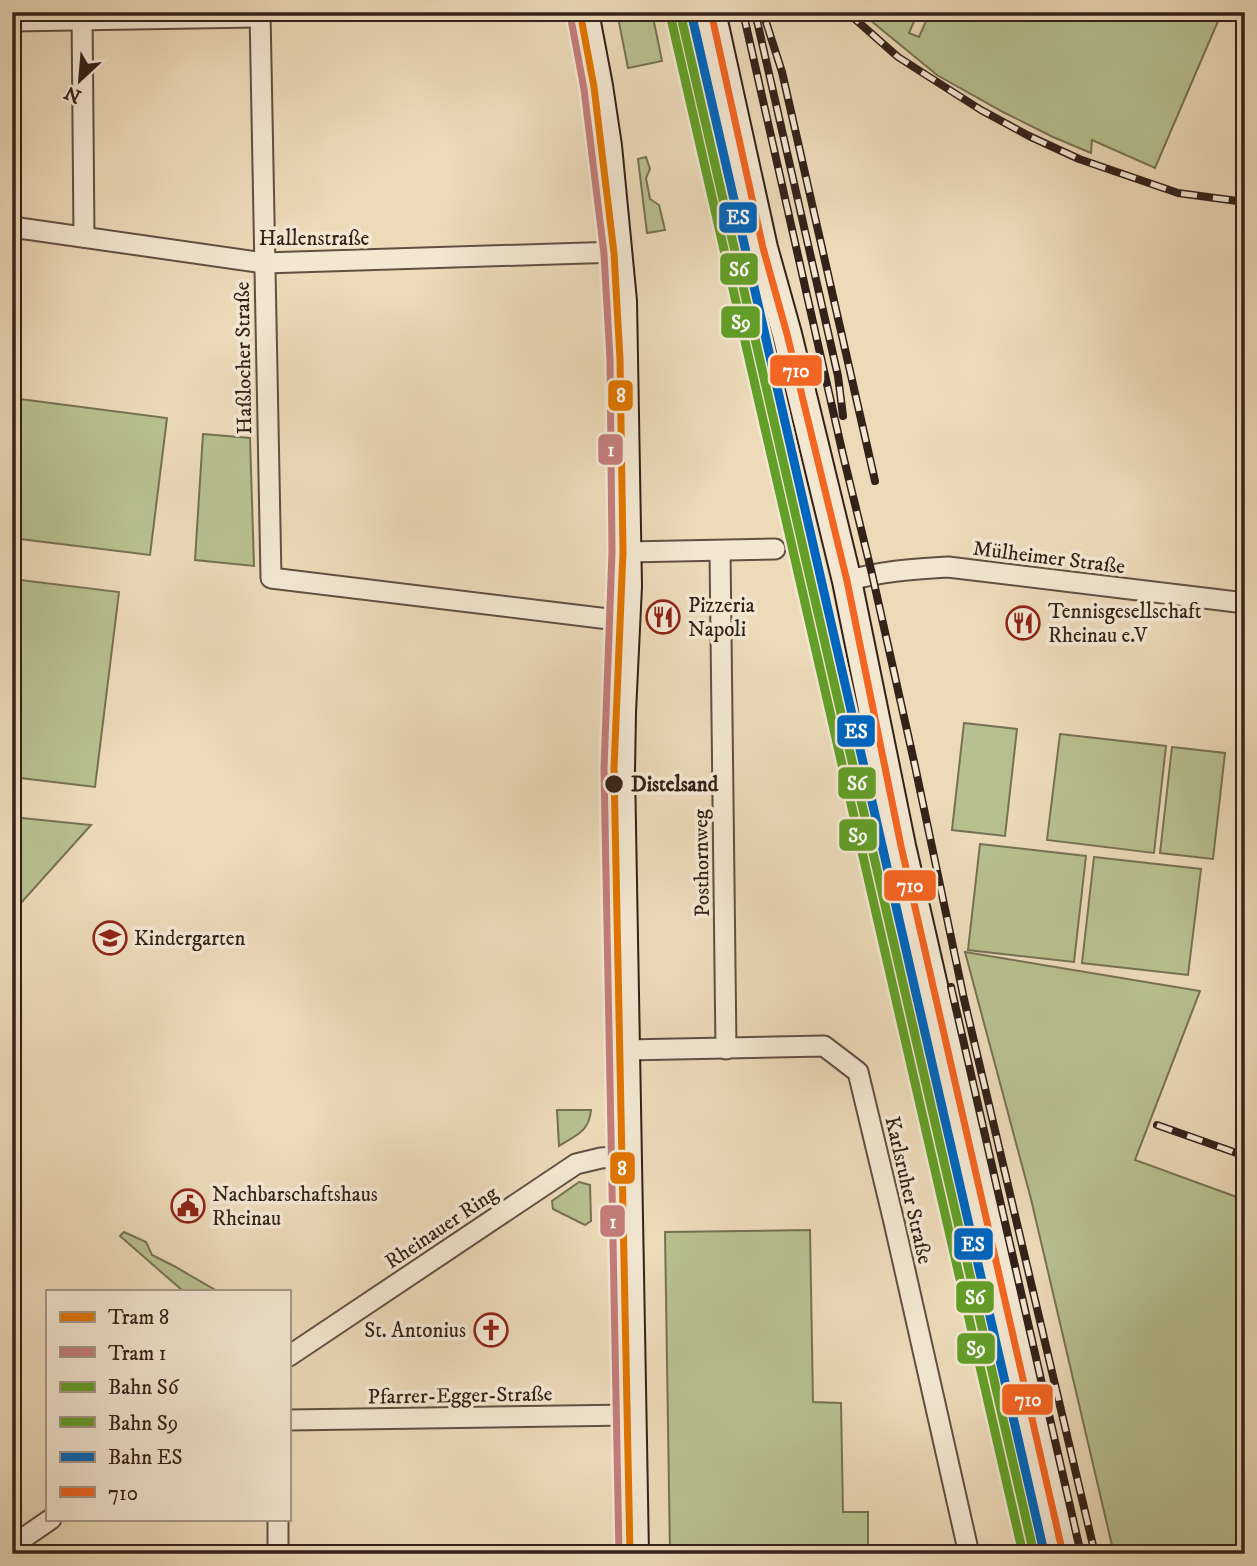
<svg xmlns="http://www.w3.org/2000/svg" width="1257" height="1566" viewBox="0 0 1257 1566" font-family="'IM FELL DW Pica',serif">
	<rect width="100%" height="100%" fill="#ecdab9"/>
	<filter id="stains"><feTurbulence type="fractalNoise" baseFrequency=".00286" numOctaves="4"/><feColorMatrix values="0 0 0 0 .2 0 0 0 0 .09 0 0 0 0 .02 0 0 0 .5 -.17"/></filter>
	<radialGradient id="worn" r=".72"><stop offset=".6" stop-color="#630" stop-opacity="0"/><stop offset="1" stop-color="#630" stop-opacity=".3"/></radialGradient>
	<!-- green -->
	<g fill="#b8c08f" stroke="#767154" stroke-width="2">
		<polygon points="617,12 652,12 662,61 628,68"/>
		<polygon points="863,12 918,12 909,33 919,37 930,12 1222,12 1155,168 1092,140 1091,153 1053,137 1003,112 937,75 870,20"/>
		<polygon points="646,157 650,169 646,178 650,199 659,205 665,230 647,233 638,159"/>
		<polygon points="12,398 167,418 150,555 12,538"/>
		<polygon points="203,434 250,438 254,566 195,560"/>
		<polygon points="12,579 119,592 95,787 12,777"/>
		<polygon points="964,723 1017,729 1005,836 952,830"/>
		<polygon points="1060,734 1166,746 1154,853 1047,840"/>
		<polygon points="1172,747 1225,753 1213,859 1160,853"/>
		<polygon points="12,817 91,825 12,913"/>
		<polygon points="980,844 1086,856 1074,962 968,950"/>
		<polygon points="1094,857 1201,869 1188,975 1082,963"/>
		<polygon points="965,952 1200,991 1135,1160 1245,1200 1245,1554 1114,1554 1031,1199"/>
		<path d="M557,1110H591C589,1132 576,1135 559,1146Z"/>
		<polygon points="579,1182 590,1185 591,1221 585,1225 553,1209 552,1201"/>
		<polygon points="810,1230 813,1402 841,1403 843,1512 868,1512 868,1554 670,1554 665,1232"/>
		<polygon points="124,1232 146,1242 152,1255 174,1266 217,1291 183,1291 120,1236"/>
	</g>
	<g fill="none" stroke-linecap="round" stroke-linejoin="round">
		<defs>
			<g id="street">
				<polyline points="82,12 84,237"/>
				<polyline points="260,12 271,578 625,621"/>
				<polyline points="12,21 260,17"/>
				<polyline points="12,227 264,263 618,252"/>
				<polyline points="720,551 726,1049"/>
				<polyline points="627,552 775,549"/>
				<path d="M847,581C881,571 914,569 948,567L1245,603"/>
				<polyline points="625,1050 824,1046 858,1072 894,1222 969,1554"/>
				<polyline points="289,1356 576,1164 601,1158 626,1156"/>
				<polyline points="289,1420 631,1415"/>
				<polyline points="278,1519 278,1554"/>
				<polyline points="12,1546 51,1519"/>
			</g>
			<g id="secondary">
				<polyline points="584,12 598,86 607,146 622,301 627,586 621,712 620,770 634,1554"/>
				<polyline points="711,12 763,248 787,334 847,581 901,846 1063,1554"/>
			</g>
		</defs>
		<!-- street casing -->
		<use href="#street" stroke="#615042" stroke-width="23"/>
		<!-- secondary casing -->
		<use href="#secondary" stroke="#33221a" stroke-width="32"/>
		<!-- street -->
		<use href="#street" stroke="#f3e7d2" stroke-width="19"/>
		<!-- secondary -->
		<use href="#secondary" stroke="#f3e7d2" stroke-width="28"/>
		<defs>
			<g id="rail">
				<polyline points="743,12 843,455 872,574 915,766 964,999 1095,1554"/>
				<polyline points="755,12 838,376 843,416"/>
				<polyline points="847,12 898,57 981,110 1029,136 1079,159 1178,193 1245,202"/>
				<polyline points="766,22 782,72 875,481"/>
				<polyline points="951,987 1081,1554"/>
				<polyline points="1157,1125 1245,1156"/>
			</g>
		</defs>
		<!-- rail casing -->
		<use href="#rail" stroke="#33221a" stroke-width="8"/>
		<!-- rail -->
		<use href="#rail" stroke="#f3e7d2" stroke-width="5" stroke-dasharray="16" stroke-linecap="butt"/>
		<defs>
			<polyline id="bus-1" points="711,12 763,248 787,334 847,581 901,846 1063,1554"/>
		</defs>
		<!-- bus-1 casing -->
		<use href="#bus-1" stroke="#f3e7d2" stroke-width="12"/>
		<!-- bus-1 -->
		<use href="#bus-1" stroke="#f26522" stroke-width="7"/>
		<defs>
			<polyline id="rail-1" points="680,12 1034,1554"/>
			<polyline id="rail-2" points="670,14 1023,1554"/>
			<polyline id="rail-3" points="691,12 1044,1552"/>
		</defs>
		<!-- rail-1 casing -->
		<use href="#rail-1" stroke="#f3e7d2" stroke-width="14"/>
		<!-- rail-2 casing -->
		<use href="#rail-2" stroke="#f3e7d2" stroke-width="14"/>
		<!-- rail-3 casing -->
		<use href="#rail-3" stroke="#f3e7d2" stroke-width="14"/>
		<!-- rail-1 -->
		<use href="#rail-1" stroke="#639e28" stroke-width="9"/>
		<!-- rail-2 -->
		<use href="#rail-2" stroke="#639e28" stroke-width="9"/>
		<!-- rail-3 -->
		<use href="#rail-3" stroke="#0065bd" stroke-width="9"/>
		<defs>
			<polyline id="tram-1" points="580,12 594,87 614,253 620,359 623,552 614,769 630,1554"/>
			<polyline id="tram-2" points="570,14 584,89 604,254 610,359 612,552 604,769 619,1554"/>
		</defs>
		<!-- tram-1 casing -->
		<use href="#tram-1" stroke="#f3e7d2" stroke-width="12"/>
		<!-- tram-2 casing -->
		<use href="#tram-2" stroke="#f3e7d2" stroke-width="12"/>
		<!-- tram-1 -->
		<use href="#tram-1" stroke="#e17600" stroke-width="7"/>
		<!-- tram-2 -->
		<use href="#tram-2" stroke="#c37d7b" stroke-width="7"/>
	</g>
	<!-- icons -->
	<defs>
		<symbol id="restaurant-ring" viewBox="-11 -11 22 22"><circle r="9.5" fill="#f3e7d2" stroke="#8f2418" stroke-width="1.5"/><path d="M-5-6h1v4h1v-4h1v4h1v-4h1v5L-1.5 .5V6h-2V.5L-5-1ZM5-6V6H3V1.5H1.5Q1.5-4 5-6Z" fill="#8f2418"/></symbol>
		<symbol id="school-ring" viewBox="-11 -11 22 22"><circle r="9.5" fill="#f3e7d2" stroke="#8f2418" stroke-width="1.5"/><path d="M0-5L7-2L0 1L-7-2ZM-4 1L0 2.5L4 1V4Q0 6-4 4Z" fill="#8f2418"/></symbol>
		<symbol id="civic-ring" viewBox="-11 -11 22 22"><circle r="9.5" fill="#f3e7d2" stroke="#8f2418" stroke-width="1.5"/><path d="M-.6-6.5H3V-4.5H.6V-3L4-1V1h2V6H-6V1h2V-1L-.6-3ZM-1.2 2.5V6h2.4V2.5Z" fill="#8f2418"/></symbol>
		<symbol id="church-ring" viewBox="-11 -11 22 22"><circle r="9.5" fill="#f3e7d2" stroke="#8f2418" stroke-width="1.5"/><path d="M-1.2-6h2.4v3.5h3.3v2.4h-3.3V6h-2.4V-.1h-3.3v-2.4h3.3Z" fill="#8f2418"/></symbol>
	</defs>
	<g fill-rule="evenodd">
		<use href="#restaurant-ring" x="644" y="598" width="38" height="38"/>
		<use href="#restaurant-ring" x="1004" y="604" width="38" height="38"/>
		<use href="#school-ring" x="91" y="919" width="38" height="38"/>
		<use href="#civic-ring" x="169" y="1187" width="38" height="38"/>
		<use href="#church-ring" x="472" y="1311" width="38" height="38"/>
	</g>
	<!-- markers -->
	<circle fill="#33221a" stroke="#f3e7d2" stroke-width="2.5" cx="614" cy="784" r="10"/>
	<g text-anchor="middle" stroke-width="7" stroke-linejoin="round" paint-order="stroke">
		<!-- street labels -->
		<g font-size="21" fill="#33221a" stroke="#f3e7d2">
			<text x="314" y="245">Hallenstraße</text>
			<text transform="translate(243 358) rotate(-91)" y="7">Haßlocher Straße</text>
			<text transform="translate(1049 557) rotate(7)" y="7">Mülheimer Straße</text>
			<text transform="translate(701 863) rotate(-91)" y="7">Posthornweg</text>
			<text transform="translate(909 1190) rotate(77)" y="7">Karlsruher Straße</text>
			<text transform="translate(441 1227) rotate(-34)" y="7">Rheinauer Ring</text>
			<text transform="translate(460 1395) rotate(-1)" y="7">Pfarrer-Egger-Straße</text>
		</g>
		<!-- poi labels -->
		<g font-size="21" fill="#33221a" stroke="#f3e7d2" text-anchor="start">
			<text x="688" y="612">Pizzeria<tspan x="688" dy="24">Napoli</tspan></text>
			<text x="1048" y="618">Tennisgesellschaft<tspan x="1048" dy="24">Rheinau e.V</tspan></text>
			<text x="134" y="945">Kindergarten</text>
			<text x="212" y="1201">Nachbarschaftshaus<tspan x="212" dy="24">Rheinau</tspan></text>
			<text x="466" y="1337" text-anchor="end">St. Antonius</text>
		</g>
		<!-- stop labels -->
		<g font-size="21" font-weight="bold" fill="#33221a" stroke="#f3e7d2" text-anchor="start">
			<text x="631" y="791">Distelsand</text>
		</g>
	</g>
	<g stroke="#f3e7d2" stroke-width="2.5">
		<rect x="718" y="201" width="40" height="33" rx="7" fill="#0065bd"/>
		<rect x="719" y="252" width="40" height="34" rx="7" fill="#639e28"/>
		<rect x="720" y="305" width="41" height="34" rx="7" fill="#639e28"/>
		<rect x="769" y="354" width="54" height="33" rx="7" fill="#f26522"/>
		<rect x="607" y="379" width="27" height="33" rx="7" fill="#e17600"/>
		<rect x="597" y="433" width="27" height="33" rx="7" fill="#c37d7b"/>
		<rect x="836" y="714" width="40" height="34" rx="7" fill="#0065bd"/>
		<rect x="837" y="766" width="40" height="34" rx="7" fill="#639e28"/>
		<rect x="838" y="818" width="40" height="34" rx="7" fill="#639e28"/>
		<rect x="883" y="869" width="54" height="33" rx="7" fill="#f26522"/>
		<rect x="609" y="1151" width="27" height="34" rx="7" fill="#e17600"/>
		<rect x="599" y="1204" width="27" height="34" rx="7" fill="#c37d7b"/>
		<rect x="953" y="1227" width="41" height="34" rx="7" fill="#0065bd"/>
		<rect x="955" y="1280" width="40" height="34" rx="7" fill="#639e28"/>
		<rect x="956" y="1332" width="40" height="33" rx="7" fill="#639e28"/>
		<rect x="1001" y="1383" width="53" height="33" rx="7" fill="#f26522"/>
	</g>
	<g font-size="19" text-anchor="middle" font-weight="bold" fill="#fff">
		<text x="738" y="224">ES</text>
		<text x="739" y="276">S6</text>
		<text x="741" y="329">S9</text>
		<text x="796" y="377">710</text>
		<text x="621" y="402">8</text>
		<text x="611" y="456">1</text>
		<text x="856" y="738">ES</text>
		<text x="857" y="790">S6</text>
		<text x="858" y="842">S9</text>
		<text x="910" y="892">710</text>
		<text x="622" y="1175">8</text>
		<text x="613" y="1228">1</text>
		<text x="973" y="1251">ES</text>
		<text x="975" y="1304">S6</text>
		<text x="976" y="1355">S9</text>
		<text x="1028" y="1406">710</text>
	</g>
	<!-- margin -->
	<rect width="1257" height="1566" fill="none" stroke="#ecdab9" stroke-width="42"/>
	<rect x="14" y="14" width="1229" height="1538" fill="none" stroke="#33221a" stroke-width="3.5"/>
	<rect x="21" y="21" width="1215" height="1524" fill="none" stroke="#33221a" stroke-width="2"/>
	<!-- legend -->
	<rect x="46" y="1290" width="245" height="231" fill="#f3e7d2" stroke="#a69888" stroke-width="2"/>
	<rect x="60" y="1312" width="35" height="10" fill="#e17600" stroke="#a69888" stroke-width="2"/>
	<text x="108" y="1324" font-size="21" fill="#33221a">Tram 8</text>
	<rect x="60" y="1347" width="35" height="10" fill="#c37d7b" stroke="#a69888" stroke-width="2"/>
	<text x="108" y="1360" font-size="21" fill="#33221a">Tram 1</text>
	<rect x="60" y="1382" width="35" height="10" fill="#639e28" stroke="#a69888" stroke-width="2"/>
	<text x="108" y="1394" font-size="21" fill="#33221a">Bahn S6</text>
	<rect x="60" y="1417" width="35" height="10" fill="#639e28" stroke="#a69888" stroke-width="2"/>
	<text x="108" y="1430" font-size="21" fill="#33221a">Bahn S9</text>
	<rect x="60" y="1452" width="35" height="10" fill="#0065bd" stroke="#a69888" stroke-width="2"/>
	<text x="108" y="1464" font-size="21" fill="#33221a">Bahn ES</text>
	<rect x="60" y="1487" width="35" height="10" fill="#f26522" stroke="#a69888" stroke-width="2"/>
	<text x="108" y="1500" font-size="21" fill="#33221a">710</text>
	<!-- north arrow -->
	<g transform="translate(80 80) rotate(206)" stroke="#f3e7d2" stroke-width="5" paint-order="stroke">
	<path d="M0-5L12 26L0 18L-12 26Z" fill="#33221a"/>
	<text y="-10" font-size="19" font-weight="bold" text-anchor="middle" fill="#33221a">N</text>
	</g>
	<rect width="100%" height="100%" filter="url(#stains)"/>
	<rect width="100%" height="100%" fill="url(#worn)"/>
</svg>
